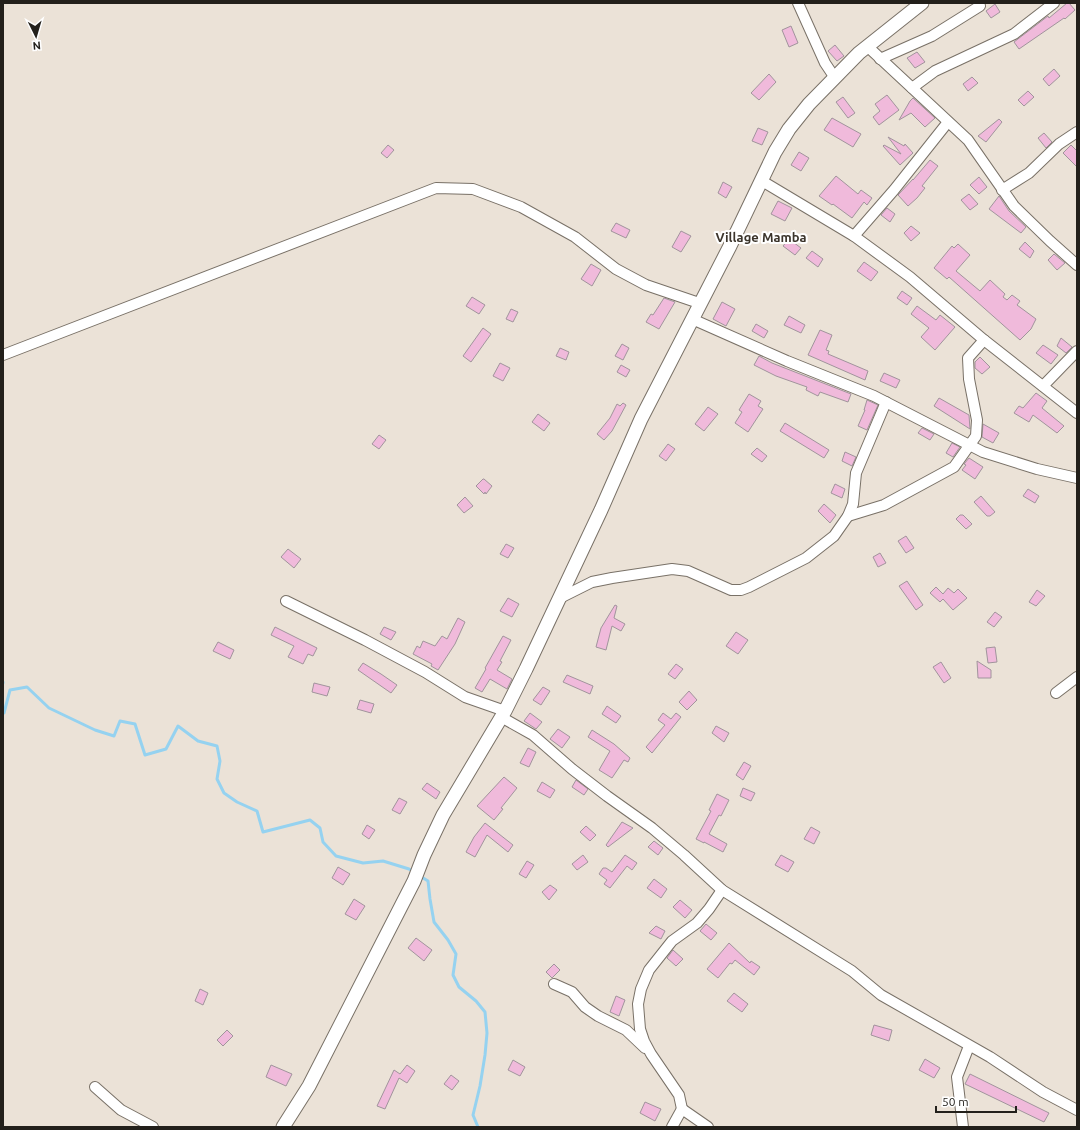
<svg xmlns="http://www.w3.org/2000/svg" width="1080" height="1130" viewBox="0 0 1080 1130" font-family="Ubuntu,sans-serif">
	<rect width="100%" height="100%" fill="#ebe2d7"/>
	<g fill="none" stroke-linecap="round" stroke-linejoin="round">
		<!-- stream -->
		<g stroke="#95d2f0" stroke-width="3">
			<polyline points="3,682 3,683"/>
			<polyline points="3,713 4,713 10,690 27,687 49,708 95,730 114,736 120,721 135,724 145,755 166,749 178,726 198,741 217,746 220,761 217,779 224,793 237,802 257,811 263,832 310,820 320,828 323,842 336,856 363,863 383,861 409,869 414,872"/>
			<polyline points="420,876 428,881 430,899 434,922 448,940 456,954 453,975 459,987 476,1001 485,1012 487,1033 485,1055 480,1086 473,1115 478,1127"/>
		</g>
	</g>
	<!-- building -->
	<g fill="#f0badb" stroke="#a1949c">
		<polygon points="1067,3 1069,3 1075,10 1065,19 1064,18 1019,49 1014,42 1048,16 1049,18"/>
		<polygon points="995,4 1000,12 991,18 986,11"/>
		<polygon points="791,26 798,43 789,47 782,30"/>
		<polygon points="835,45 844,56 837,61 828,51"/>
		<polygon points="917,52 925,62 915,68 907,58"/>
		<polygon points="1054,69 1060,76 1049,86 1043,79"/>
		<polygon points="769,74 776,82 759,100 751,93"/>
		<polygon points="972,77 978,83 968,91 963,84"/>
		<polygon points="1028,91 1034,97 1024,106 1018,100"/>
		<polygon points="887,95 899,110 879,125 873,117 880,111 875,104"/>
		<polygon points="843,97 855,113 848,118 836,102"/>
		<polygon points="913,98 935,118 925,127 911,113 899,120 910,101"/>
		<polygon points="832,118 861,134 853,147 824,130"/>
		<polygon points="999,119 1002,122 986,142 978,136"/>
		<polygon points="758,128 768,132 762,145 752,141"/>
		<polygon points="1044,133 1052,142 1046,148 1038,138"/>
		<polygon points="888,137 904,146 905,144 913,153 900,165 883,146 884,145 901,154"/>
		<polygon points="388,145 394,150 387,158 381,153"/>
		<polygon points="1071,145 1077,151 1077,167 1063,153"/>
		<polygon points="799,152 809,158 801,171 791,165"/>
		<polygon points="930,160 938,166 922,186 925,188 917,198 908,206 898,195 913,179 913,180"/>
		<polygon points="836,176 858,194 861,190 872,198 867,205 864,202 852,218 833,204 832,205 819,196"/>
		<polygon points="979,177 987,187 979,194 970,185"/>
		<polygon points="723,182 732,187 726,198 718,193"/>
		<polygon points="969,194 978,204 970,210 961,200"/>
		<polygon points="999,196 1009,211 1026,227 1021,233 989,209"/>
		<polygon points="778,201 792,208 785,221 771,214"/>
		<polygon points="887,208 895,214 890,222 881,215"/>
		<polygon points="616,223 630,230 626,238 611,231"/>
		<polygon points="911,226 920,233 911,241 904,233"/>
		<polygon points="681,231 691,236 681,252 672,247"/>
		<polygon points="789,239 801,248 795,255 783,246"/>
		<polygon points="1025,242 1034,251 1030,258 1019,249"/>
		<polygon points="958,244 970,255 956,271 980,291 990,280 1005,294 1003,297 1007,300 1012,295 1020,301 1017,305 1036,319 1031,329 1020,340 949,277 947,279 934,268 952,246 954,248"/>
		<polygon points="812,251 823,259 818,267 806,258"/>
		<polygon points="1054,254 1065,263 1057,270 1048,260"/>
		<polygon points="864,262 878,272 871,281 857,271"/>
		<polygon points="591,264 601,270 592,286 581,279"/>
		<polygon points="902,291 912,298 907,305 897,298"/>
		<polygon points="472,297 485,305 479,314 466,306"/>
		<polygon points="664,298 675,302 659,329 646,322 651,314 653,315"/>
		<polygon points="722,302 735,309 726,326 713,319"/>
		<polygon points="917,306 936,320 940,315 955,327 935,350 921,337 929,328 911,314"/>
		<polygon points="511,309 518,312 513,322 506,319"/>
		<polygon points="789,316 805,325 801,333 784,325"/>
		<polygon points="756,324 768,331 764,338 752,331"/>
		<polygon points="483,328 491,334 471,362 463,356"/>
		<polygon points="820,330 832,335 826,350 829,351 828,354 868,371 865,380 808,355"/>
		<polygon points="1061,338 1072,347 1066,353 1057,346"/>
		<polygon points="622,344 629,348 623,360 615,356"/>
		<polygon points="1043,345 1058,355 1051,364 1036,353"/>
		<polygon points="560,348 569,352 566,360 556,356"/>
		<polygon points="759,356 772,363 851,394 848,402 820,392 818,396 806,390 807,387 776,376 754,365"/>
		<polygon points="980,357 990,367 982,374 975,368 975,362"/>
		<polygon points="500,363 510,368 503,381 493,376"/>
		<polygon points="621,365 630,370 626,377 617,372"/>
		<polygon points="884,373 900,380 896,388 880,381"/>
		<polygon points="1036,393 1047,401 1042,408 1064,426 1057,433 1033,415 1029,422 1014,413 1019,406 1023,408"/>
		<polygon points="749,394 761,401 758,406 763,409 748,432 735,423 742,412 739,410"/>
		<polygon points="939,398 969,415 970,429 934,406"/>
		<polygon points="867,400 878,405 867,430 858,426 865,410 864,410"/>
		<polygon points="623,403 626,405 612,431 604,440 597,434 610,418 617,404 620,406"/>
		<polygon points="708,407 718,414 704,431 695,424"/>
		<polygon points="538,414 550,423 544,431 532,422"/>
		<polygon points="785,423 829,450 824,458 780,431"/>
		<polygon points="983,424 999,433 993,443 982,437"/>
		<polygon points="922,428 934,434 930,440 918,433"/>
		<polygon points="379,435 386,440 379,449 372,444"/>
		<polygon points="952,443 960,447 953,457 946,453"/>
		<polygon points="668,444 675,449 666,461 659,456"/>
		<polygon points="757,448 767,456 762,462 751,454"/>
		<polygon points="845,452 856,457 852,466 842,461"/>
		<polygon points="969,458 983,467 975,479 962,470 966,465 964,464"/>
		<polygon points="483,479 484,479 492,486 486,494 485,492 484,494 476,486"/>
		<polygon points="835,484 845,489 842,498 831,493"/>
		<polygon points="1028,489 1039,496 1035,503 1023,496"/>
		<polygon points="981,496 995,512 990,516 987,516 974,502"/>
		<polygon points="465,497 473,506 464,513 457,505"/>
		<polygon points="824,504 836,515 830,523 818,511"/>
		<polygon points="960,515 963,515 972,524 966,529 956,519"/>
		<polygon points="906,536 914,548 906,553 898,541"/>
		<polygon points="506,544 514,548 508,558 500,554"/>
		<polygon points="288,549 301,559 294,568 281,557"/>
		<polygon points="880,553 886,563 878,567 873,557"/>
		<polygon points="907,581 923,605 916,610 899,586"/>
		<polygon points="936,587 943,594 948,588 954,593 958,589 967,598 953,610 943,599 940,602 930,593"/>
		<polygon points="1037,590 1045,596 1036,606 1029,602"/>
		<polygon points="508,598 519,604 512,617 500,611"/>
		<polygon points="615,605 617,606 614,618 625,624 621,631 612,626 606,650 596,647 601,628"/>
		<polygon points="995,612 1002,617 994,627 987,622"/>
		<polygon points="458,618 465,622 455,644 438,670 431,666 432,664 413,654 417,646 420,648 423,641 435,646 442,636 447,639"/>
		<polygon points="275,627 317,648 313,656 308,654 303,664 288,657 294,646 271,635"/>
		<polygon points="384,627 396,632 391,640 380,634"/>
		<polygon points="736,632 748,640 738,654 726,646"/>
		<polygon points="503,636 511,640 500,661 502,662 497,670 512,679 507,689 490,679 482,692 475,688 486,669 485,668"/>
		<polygon points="218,642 234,650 230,659 213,651"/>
		<polygon points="995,647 997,662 988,663 986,648"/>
		<polygon points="977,661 991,670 991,678 978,678"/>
		<polygon points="941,662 951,678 944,683 933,667"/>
		<polygon points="363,663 381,674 397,685 391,693 358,670"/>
		<polygon points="676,664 683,669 675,679 668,674"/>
		<polygon points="567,675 593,686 590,694 563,682"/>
		<polygon points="314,683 330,687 327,696 312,692"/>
		<polygon points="543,687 550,691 541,705 533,700"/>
		<polygon points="689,691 697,700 687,710 679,702"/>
		<polygon points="360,700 374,704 371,713 357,709"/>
		<polygon points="607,706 621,716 616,723 602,714"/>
		<polygon points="530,713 542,722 536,729 524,721"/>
		<polygon points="663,713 671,719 676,713 681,717 652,753 646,747 665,725 658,720"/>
		<polygon points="716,726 729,733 724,742 712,733"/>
		<polygon points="558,729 570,737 562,748 550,739"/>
		<polygon points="592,730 614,744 630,758 628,762 624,760 612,778 599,770 610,751 588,737"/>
		<polygon points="528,748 536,752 529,767 520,763"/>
		<polygon points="744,762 751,766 743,780 736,775"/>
		<polygon points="504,777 517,788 501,808 503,809 494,820 477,806"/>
		<polygon points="576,780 588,789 584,795 572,787"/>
		<polygon points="542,782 555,790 550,798 537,791"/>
		<polygon points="427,783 440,792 436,799 422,789"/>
		<polygon points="743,788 755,793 751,801 740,796"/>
		<polygon points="717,794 729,800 721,816 719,815 709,834 727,844 723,852 704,842 704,843 696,839 711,811 709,810"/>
		<polygon points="399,798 407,802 400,814 392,810"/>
		<polygon points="622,822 633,828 608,847 606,845"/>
		<polygon points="485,823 513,845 508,852 487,835 475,857 466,852 474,837"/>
		<polygon points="367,825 375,830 369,839 362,834"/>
		<polygon points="586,826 596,835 590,841 580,832"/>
		<polygon points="811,827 820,832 814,844 804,839"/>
		<polygon points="654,841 663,848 658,855 648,847"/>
		<polygon points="583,855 588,862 577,870 572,864"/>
		<polygon points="625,855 637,863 632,870 627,866 610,888 604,884 607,880 599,874 603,868 606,868 612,872"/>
		<polygon points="781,855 794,862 788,872 775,865"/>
		<polygon points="527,861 534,865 526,878 519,874"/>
		<polygon points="338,867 350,874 343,885 332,878"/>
		<polygon points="654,879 667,889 661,898 647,888"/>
		<polygon points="550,885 557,890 549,900 542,892"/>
		<polygon points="354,899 365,906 356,920 345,914"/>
		<polygon points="680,900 692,910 685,918 673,907"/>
		<polygon points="706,924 717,933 711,940 700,931"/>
		<polygon points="656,926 665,931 661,939 649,933"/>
		<polygon points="416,938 432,950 424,961 408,948"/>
		<polygon points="729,943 750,963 751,961 760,967 754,975 735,960 732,964 730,963 718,978 707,969"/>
		<polygon points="673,950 683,959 676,966 667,958"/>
		<polygon points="554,964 560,970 552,978 546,972"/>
		<polygon points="200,989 208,993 203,1005 195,1001"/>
		<polygon points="734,993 748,1004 742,1012 727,1001"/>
		<polygon points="616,996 625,1000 619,1016 610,1012"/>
		<polygon points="874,1025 892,1030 889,1041 871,1035"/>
		<polygon points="227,1030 233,1036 223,1046 217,1040"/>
		<polygon points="925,1059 940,1068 934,1078 919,1070"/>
		<polygon points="513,1060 525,1067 520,1076 508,1070"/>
		<polygon points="271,1065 292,1074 286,1086 266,1077"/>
		<polygon points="407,1065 415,1071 407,1083 399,1078 385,1109 377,1106 394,1070 400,1074"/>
		<polygon points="970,1074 1049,1113 1044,1122 965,1084"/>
		<polygon points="451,1075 459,1081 452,1090 444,1084"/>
		<polygon points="645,1102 661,1109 655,1121 640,1113"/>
	</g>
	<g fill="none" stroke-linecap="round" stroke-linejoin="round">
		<defs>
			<g id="minor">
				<polyline points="798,3 825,63 835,78"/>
				<polyline points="867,46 968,140 1014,206 1050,241 1077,265"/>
				<polyline points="880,59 932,36 980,6"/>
				<polyline points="912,88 935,71 1014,34 1054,3"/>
				<polyline points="762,181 854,236 910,277 984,340 1077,413"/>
				<polyline points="1002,190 1029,173 1059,144 1077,132"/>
				<polyline points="854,236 894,190 948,122"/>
				<polyline points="692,319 787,361 874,396 983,452 1037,469 1077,478"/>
				<polyline points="3,355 436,188 473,189 521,207 575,237 616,269 646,285 699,303"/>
				<polyline points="1043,386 1077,351"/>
				<polyline points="848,516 884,505 954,467 976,436 977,420 969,379 968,358 984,340"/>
				<polyline points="560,598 592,582 612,578 672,569 688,571 731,590 741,590 749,587 806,558 834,536 848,516 853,504 856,473 886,402"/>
				<polyline points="286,601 365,640 425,672 465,697 505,711"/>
				<polyline points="1056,693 1077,677"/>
				<polyline points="501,717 533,735 572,769 607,796 652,828 684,855 722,890 852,971 881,995 990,1057 1043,1092 1077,1110"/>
				<polyline points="554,984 572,992 585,1007 598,1016 626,1030 645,1048"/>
				<polyline points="95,1087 121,1110 153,1127"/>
				<polyline points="682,1109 679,1095 651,1054 644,1041 640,1029 638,1004 641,989 649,970 672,941 697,923 709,909 722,890"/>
				<polyline points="672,1127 682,1109 708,1127"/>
				<polyline points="963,1127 957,1077 969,1046"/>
			</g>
			<polyline id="tertiary" points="283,1127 309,1086 414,881 424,855 443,815 505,711 526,669 601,510 641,419 730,246 775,152 789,129 809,104 859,53 922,3"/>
		</defs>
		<!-- minor casing -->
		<use href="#minor" stroke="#797167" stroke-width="12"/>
		<!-- tertiary casing -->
		<use href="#tertiary" stroke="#797167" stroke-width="15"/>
		<!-- minor -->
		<use href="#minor" stroke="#fff" stroke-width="10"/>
		<!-- tertiary -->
		<use href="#tertiary" stroke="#fff" stroke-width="13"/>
	</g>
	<g text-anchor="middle" stroke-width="4" stroke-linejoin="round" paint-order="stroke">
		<!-- neighbourhood labels -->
		<g font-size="13" font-weight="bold" fill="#3b342b" stroke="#fff">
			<text x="761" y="242">Village Mamba</text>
		</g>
	</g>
	<!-- border -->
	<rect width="1080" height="1130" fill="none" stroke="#23201b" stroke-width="8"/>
	<!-- north arrow -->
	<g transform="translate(36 36) rotate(175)" stroke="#ffffff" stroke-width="3" paint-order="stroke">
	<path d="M0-3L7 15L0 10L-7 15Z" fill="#23201b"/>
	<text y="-6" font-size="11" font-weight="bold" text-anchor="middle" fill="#23201b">N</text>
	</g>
	<!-- scale -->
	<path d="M936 1106v6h80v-6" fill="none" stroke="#23201b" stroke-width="2"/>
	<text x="942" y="1106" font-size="12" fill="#23201b" stroke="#ffffff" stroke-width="3" paint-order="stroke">50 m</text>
</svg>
